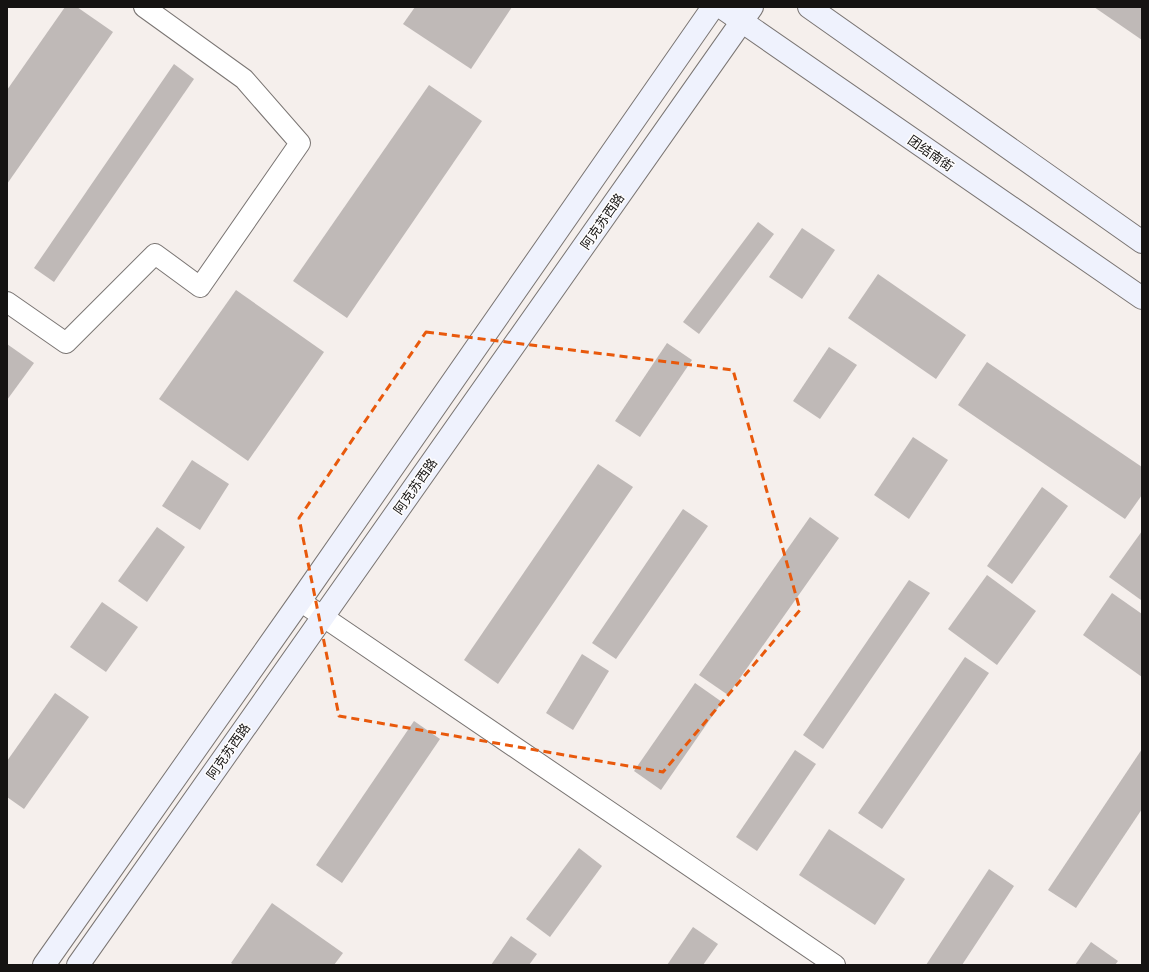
<svg xmlns="http://www.w3.org/2000/svg" width="1149" height="972" viewBox="0 0 1149 972" font-family="Montserrat,'Noto Sans SC',sans-serif">
	<rect width="100%" height="100%" fill="#f5efec"/>
	<!-- building -->
	<g fill="#bfb9b7">
		<polygon points="65,7 77,7 113,32 7,184 7,90"/>
		<polygon points="415,7 512,7 471,69 403,24"/>
		<polygon points="1094,7 1142,7 1142,40"/>
		<polygon points="174,64 194,79 54,282 34,268"/>
		<polygon points="429,85 482,121 347,318 293,281"/>
		<polygon points="758,222 774,234 699,334 683,322"/>
		<polygon points="802,228 835,250 802,299 769,277"/>
		<polygon points="878,274 966,335 936,379 848,318"/>
		<polygon points="236,290 324,352 248,461 159,399"/>
		<polygon points="667,343 692,360 640,437 615,421"/>
		<polygon points="7,344 34,363 7,400"/>
		<polygon points="829,347 857,365 820,419 793,401"/>
		<polygon points="987,362 1142,467 1142,495 1125,519 958,405"/>
		<polygon points="913,437 948,460 909,519 874,495"/>
		<polygon points="192,460 229,484 200,530 162,506"/>
		<polygon points="598,464 633,487 498,684 464,660"/>
		<polygon points="1042,487 1068,506 1012,584 987,566"/>
		<polygon points="683,509 708,526 616,659 592,643"/>
		<polygon points="810,517 839,538 728,695 699,675"/>
		<polygon points="157,527 185,547 147,602 118,581"/>
		<polygon points="1142,531 1142,598 1141,600 1109,577"/>
		<polygon points="987,575 1036,611 997,665 948,629"/>
		<polygon points="909,580 930,593 823,749 803,735"/>
		<polygon points="1112,593 1142,614 1142,677 1083,635"/>
		<polygon points="102,602 138,627 106,672 70,647"/>
		<polygon points="582,654 609,671 573,730 546,713"/>
		<polygon points="965,657 989,673 882,829 858,813"/>
		<polygon points="695,683 722,702 661,790 634,771"/>
		<polygon points="55,693 89,717 24,809 7,797 7,761"/>
		<polygon points="414,721 440,739 342,883 316,865"/>
		<polygon points="1142,749 1142,809 1076,908 1048,890"/>
		<polygon points="795,750 816,764 757,851 736,837"/>
		<polygon points="829,829 905,879 875,925 799,875"/>
		<polygon points="579,848 602,866 550,937 526,919"/>
		<polygon points="989,869 1014,886 962,965 926,965"/>
		<polygon points="272,903 343,953 334,965 234,965 231,963"/>
		<polygon points="693,927 718,944 703,965 667,965"/>
		<polygon points="511,936 537,954 529,965 491,965"/>
		<polygon points="1091,942 1118,961 1115,965 1075,965"/>
	</g>
	<g fill="none" stroke-linecap="round" stroke-linejoin="round">
		<defs>
			<g id="minor">
				<polyline points="7,302 66,343 155,254 200,287 300,143 244,79 144,7"/>
				<polyline points="300,601 835,965"/>
			</g>
			<g id="secondary">
				<polyline points="721,7 1142,298"/>
				<polyline points="809,7 1142,242"/>
				<polyline points="44,965 300,601 713,7"/>
				<polyline points="78,965 752,7"/>
			</g>
		</defs>
		<!-- minor casing -->
		<use href="#minor" stroke="#7a7573" stroke-width="22"/>
		<!-- secondary casing -->
		<use href="#secondary" stroke="#7a7573" stroke-width="24"/>
		<!-- minor -->
		<use href="#minor" stroke="#fff" stroke-width="20"/>
		<!-- secondary -->
		<use href="#secondary" stroke="#eff2fd" stroke-width="22"/>
	</g>
	<!-- marked area -->
	<path fill="none" stroke="#e8590c" stroke-width="3" stroke-dasharray="8 5" stroke-linejoin="round" d="M426,332L733,370L800,610L663,772L339,716L299,518Z"/>
	<g text-anchor="middle" stroke-width="3" stroke-linejoin="round" paint-order="stroke">
		<!-- street labels -->
		<g font-size="13" fill="#151312" stroke="#fefdfd">
			<text transform="translate(931 153) rotate(35)" y="5">团结南街</text>
			<text transform="translate(602 221) rotate(-55)" y="5">阿克苏西路</text>
			<text transform="translate(415 486) rotate(-55)" y="5">阿克苏西路</text>
			<text transform="translate(228 751) rotate(-55)" y="5">阿克苏西路</text>
		</g>
	</g>
	<!-- border -->
	<rect width="1149" height="972" fill="none" stroke="#151312" stroke-width="16"/>
</svg>
